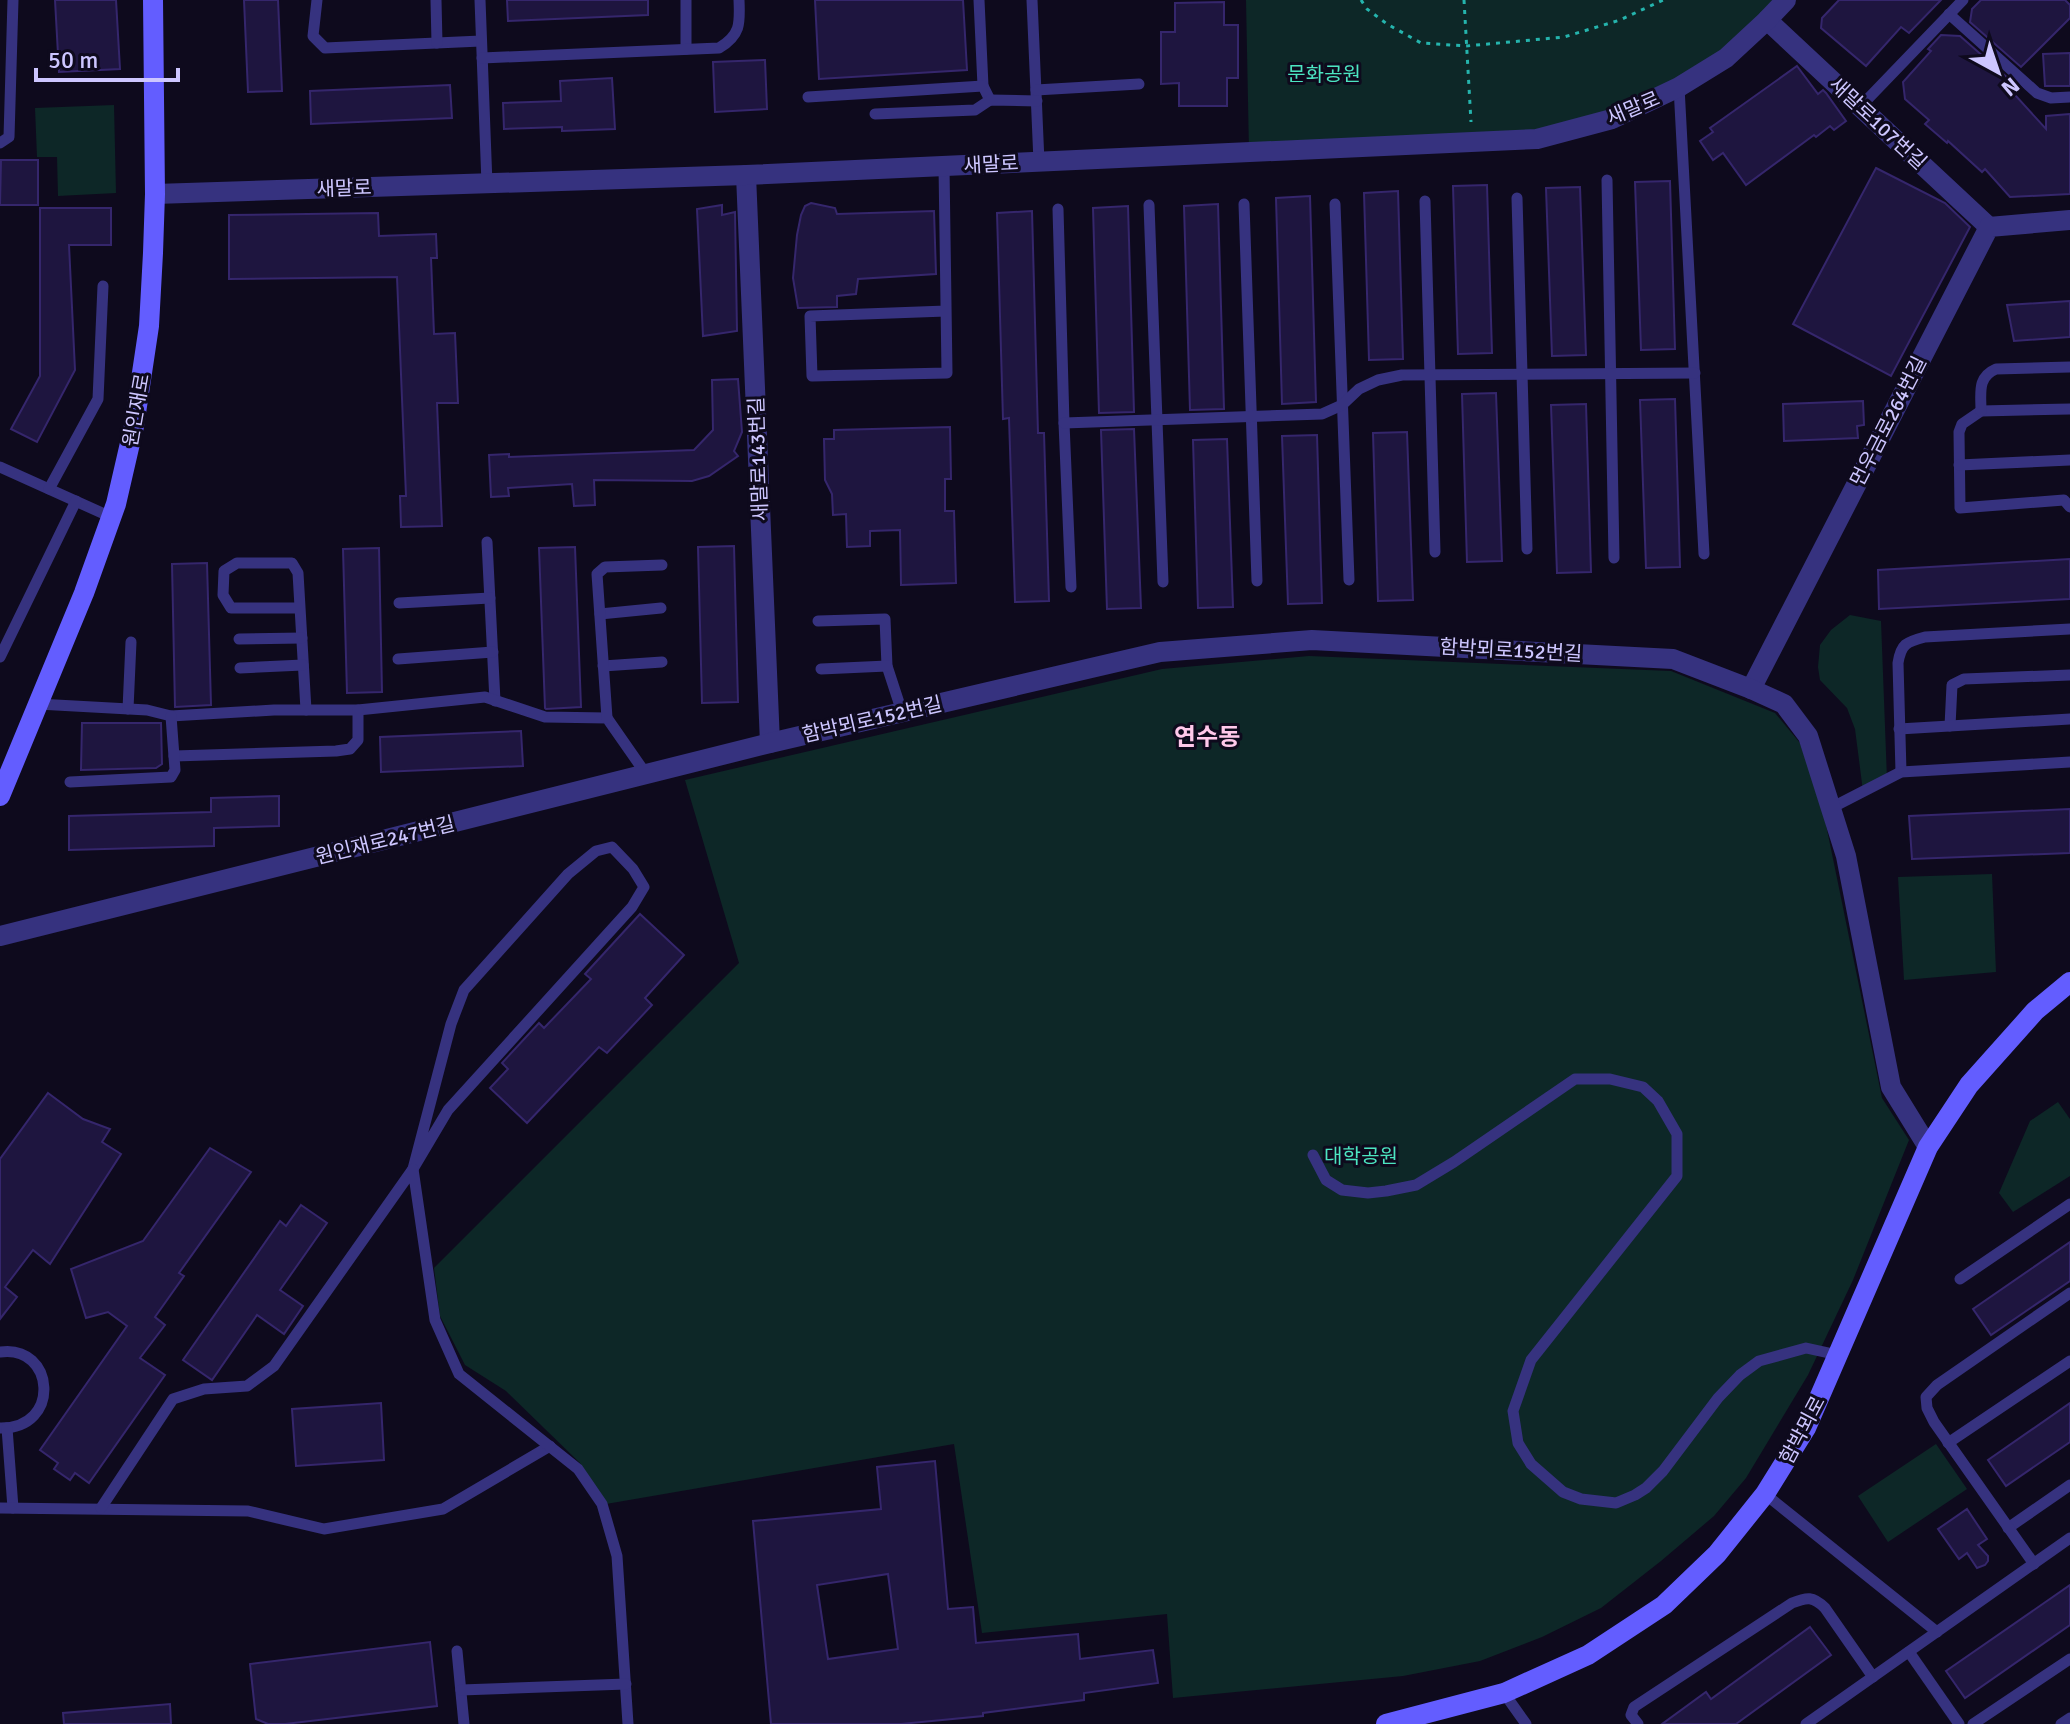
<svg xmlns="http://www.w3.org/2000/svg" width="2070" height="1724" viewBox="0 0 2070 1724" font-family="Signika,'Noto Sans KR',sans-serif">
	<rect width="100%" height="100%" fill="#0e0a1d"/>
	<!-- green -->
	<g fill="#0d2727">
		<polygon points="1246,0 1786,0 1679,87 1537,139 1249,152"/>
		<polygon points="114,105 116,193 58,196 57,157 37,157 35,108"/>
		<polygon points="1850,615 1881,621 1887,779 1863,791 1855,729 1847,708 1820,680 1818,667 1820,645 1831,630"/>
		<polygon points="1309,656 1671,671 1775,713 1800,743 1823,810 1882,1098 1909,1140 1853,1280 1808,1375 1746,1478 1714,1516 1661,1561 1601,1608 1542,1637 1480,1661 1403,1676 1173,1698 1167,1614 982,1633 954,1444 606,1504 580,1463 506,1391 465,1365 440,1316 434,1268 739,963 685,780 1162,669"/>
		<polygon points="1992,874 1996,972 1904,980 1898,877"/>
		<polygon points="2058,1102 2070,1119 2070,1176 2013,1212 1999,1193 2030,1121"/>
		<polygon points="1936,1444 1967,1489 1888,1542 1858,1496"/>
	</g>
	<!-- building -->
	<g fill="#1e153f" stroke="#35266c" stroke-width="2" fill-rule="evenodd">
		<polygon points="55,0 116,0 120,69 59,72"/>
		<polygon points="244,0 278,0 282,91 248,92"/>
		<polygon points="507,0 648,0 648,15 508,21"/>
		<polygon points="815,0 963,0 967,70 819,79"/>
		<polygon points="1839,0 1941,0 1909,33 1901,27 1866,66 1821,28 1822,18"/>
		<polygon points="1981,0 2065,0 2070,5 2070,18 2021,67 1970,22 1972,9"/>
		<polygon points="1224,2 1224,25 1238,25 1238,78 1227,78 1227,106 1179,106 1179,83 1161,84 1161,32 1175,32 1175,3"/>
		<polygon points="1941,35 1960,36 2009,79 2005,84 2046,129 2046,116 2070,114 2070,194 2010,197 1985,169 1982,172 1948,141 1947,143 1925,124 1929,120 1905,99 1903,82 1931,51 1928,49"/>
		<polygon points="2070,53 2070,86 2045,86 2043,54"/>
		<polygon points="765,60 767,109 715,112 713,62"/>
		<polygon points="1797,66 1818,94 1823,90 1826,93 1846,121 1834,130 1830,126 1816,137 1814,135 1746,185 1723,153 1713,160 1700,141 1713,132 1710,128"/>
		<polygon points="612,78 615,129 562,131 562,127 504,129 503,103 561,101 560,81"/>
		<polygon points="450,85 452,118 311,124 310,91"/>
		<polygon points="1,160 38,160 38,205 0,205"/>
		<polygon points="1876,168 1945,203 1970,227 1891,376 1793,324"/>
		<polygon points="1670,181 1675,349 1641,350 1635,182"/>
		<polygon points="1487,185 1492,353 1458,354 1453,186"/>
		<polygon points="1580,187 1586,355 1552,356 1546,188"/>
		<polygon points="1398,191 1403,359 1369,360 1364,193"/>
		<polygon points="1310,196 1316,402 1282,404 1276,198"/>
		<polygon points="811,203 835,208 837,214 934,211 936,274 858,279 856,294 837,296 837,307 798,308 793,278 797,235 801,215 805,206"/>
		<polygon points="1218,204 1224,409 1190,410 1184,206"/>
		<polygon points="722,205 722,215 735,212 737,331 703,336 697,209"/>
		<polygon points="1128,206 1134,412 1099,413 1093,208"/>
		<polygon points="40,208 111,208 111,245 69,245 75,370 37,442 11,429 40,376"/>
		<polygon points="1032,211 1038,433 1044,433 1049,601 1015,602 1009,418 1003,419 997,213"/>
		<polygon points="378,213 379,236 436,234 437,258 431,258 434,334 455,333 458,403 437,403 442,526 401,527 400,496 406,496 397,277 229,279 229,215"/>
		<polygon points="2070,301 2070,337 2014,341 2007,305"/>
		<polygon points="738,379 742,432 734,451 738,456 709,476 692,481 594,480 595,505 574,506 572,484 508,488 509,496 491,497 489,455 509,454 509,457 694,450 713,430 712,380"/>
		<polygon points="1496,393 1502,561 1467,562 1462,394"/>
		<polygon points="1675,399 1680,567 1646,568 1640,400"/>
		<polygon points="1863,401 1864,425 1857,426 1858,438 1784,441 1783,404"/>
		<polygon points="1586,404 1591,572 1557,573 1551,405"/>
		<polygon points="950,427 951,479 945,479 945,511 954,511 956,583 901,585 900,530 870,531 870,546 847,547 846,514 833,515 832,494 825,480 824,439 834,439 834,430"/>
		<polygon points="1134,429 1141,608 1107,609 1101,430"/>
		<polygon points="1407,432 1413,600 1378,601 1373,433"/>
		<polygon points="1317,435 1322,603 1288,604 1282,436"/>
		<polygon points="1227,439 1233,607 1198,608 1193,440"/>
		<polygon points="734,546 738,702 702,703 698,547"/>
		<polygon points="575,547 581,707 546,709 545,708 539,548"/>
		<polygon points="379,548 382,692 347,693 343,549"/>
		<polygon points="2070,559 2070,599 1879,609 1878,570"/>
		<polygon points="207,563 211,705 175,707 172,564"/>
		<polygon points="82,723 161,723 162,764 156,768 81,770"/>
		<polygon points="521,731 523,766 381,772 380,737"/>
		<polygon points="279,796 279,826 214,828 214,846 69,850 69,816 211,812 211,798"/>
		<polygon points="2070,809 2070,853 1912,859 1909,816"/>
		<polygon points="640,914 684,955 645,998 652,1005 607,1053 599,1047 527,1123 490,1088 508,1069 502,1063 539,1023 544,1028 591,979 585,974"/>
		<polygon points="48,1093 83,1119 110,1129 102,1142 121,1154 50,1264 33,1250 5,1287 17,1297 0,1319 0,1159"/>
		<polygon points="210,1148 251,1172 179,1273 184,1276 155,1317 165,1325 140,1358 165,1375 89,1483 75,1473 70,1480 54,1469 58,1463 40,1450 127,1326 108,1312 86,1318 71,1269 143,1241"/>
		<polygon points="301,1205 327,1223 280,1290 303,1306 284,1334 257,1315 212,1380 183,1360 280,1221 286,1226"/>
		<polygon points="2070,1242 2070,1281 1991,1335 1973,1309"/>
		<polygon points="381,1403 384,1460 296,1466 292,1409"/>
		<polygon points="2070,1403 2070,1442 2006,1486 1988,1460"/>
		<path d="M935,1461L948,1609L973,1607L976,1643L1078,1634L1080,1659L1153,1650L1158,1683L1084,1693V1700L983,1713V1716L901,1724H771L753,1521L881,1509L877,1467ZM888,1574L898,1649L828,1659L817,1585Z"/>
		<polygon points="1967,1509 1987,1539 1978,1545 1988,1556 1988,1561 1985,1565 1977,1568 1967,1553 1959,1559 1938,1529"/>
		<polygon points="2070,1585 2070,1625 1965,1698 1946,1671"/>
		<polygon points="1810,1627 1831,1655 1736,1724 1662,1724 1706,1692 1711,1699"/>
		<polygon points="430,1642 437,1706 285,1724 268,1724 256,1719 250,1664"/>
		<polygon points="170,1704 171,1724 64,1724 63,1713"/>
	</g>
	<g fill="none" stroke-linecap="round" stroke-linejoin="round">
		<!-- path -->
		<g stroke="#25b4ad" stroke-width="3" stroke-dasharray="4 6" stroke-linecap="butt">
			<polyline points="1361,0 1367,9 1387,24 1421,43 1466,46 1564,37 1620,20 1663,0"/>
			<polyline points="1464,0 1471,122"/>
		</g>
		<!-- service -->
		<g stroke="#36327f" stroke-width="11">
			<polyline points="317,0 313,36 325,48 481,41"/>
			<polyline points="436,0 437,43"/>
			<polyline points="480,0 487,184"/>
			<polyline points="979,0 983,86"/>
			<polyline points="1032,0 1039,162"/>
			<polyline points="1949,14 2037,93 2051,98 2070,97"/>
			<polyline points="686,49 686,0"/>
			<path d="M482,58L719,48C741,35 740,23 739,0"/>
			<polyline points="1679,87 1704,554"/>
			<polyline points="1036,90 1139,84"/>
			<polyline points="808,97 983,86 990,100"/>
			<polyline points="1860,107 1963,0"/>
			<polyline points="875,114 975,110 990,100 1037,101"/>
			<polyline points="0,143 9,137 13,0"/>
			<polyline points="944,166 947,373 812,376 810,316 946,311"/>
			<polyline points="1607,180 1614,558"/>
			<polyline points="1517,198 1527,549"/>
			<polyline points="1425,201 1435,552"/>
			<polyline points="1244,204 1257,581"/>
			<polyline points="1335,204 1349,580"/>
			<polyline points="1149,205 1163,582"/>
			<polyline points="1058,209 1064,423 1071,587"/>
			<polyline points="2070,409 1981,411 1962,424 1959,432 1960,508 2064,500 2070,507"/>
			<path d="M1981,411C1981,393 1977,377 1996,369L2070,367"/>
			<polyline points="1064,423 1322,414 1342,405 1359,389 1378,380 1402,375 1695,373"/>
			<polyline points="1959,465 2070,460"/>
			<polyline points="0,467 111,517"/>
			<polyline points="49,489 98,399 103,286"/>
			<polyline points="487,542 495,701"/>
			<polyline points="399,603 490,598"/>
			<polyline points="300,608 231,608 223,595 224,571 237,563 292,563 298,573 306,710"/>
			<polyline points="600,614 661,608"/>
			<polyline points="818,621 885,619 887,666 902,712"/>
			<polyline points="239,639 302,638"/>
			<polyline points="0,657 76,501"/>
			<polyline points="398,659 493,652"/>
			<polyline points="603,666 662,662"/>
			<polyline points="240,668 303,665"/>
			<polyline points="821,669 887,666"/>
			<polyline points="38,704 147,710 171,716 274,710 358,710 485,697 545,717 607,718 646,774"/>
			<polyline points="128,709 131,642"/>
			<polyline points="607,718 597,574 605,567 662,565"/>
			<polyline points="1950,726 1952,685 1964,679 2070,675"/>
			<polyline points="1899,729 2070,719"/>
			<polyline points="174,756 336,751 350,749 358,740 358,710"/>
			<path d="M1901,772L1898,663C1901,644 1906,642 1925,637L2070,629"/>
			<polyline points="70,782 171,777 175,770 171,716"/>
			<polyline points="1831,808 1901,772 2070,762"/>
			<polygon points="612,847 633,869 644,887 632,907 448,1110 413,1169 451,1024 464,990 568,874 596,851"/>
			<polyline points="1313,1155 1326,1180 1342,1190 1368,1193 1386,1191 1416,1185 1454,1162 1575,1079 1610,1079 1643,1087 1658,1101 1677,1134 1677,1176 1531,1360 1513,1411 1518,1443 1531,1464 1563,1492 1581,1499 1616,1503 1635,1495 1646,1488 1663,1471 1718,1398 1740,1375 1759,1361 1806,1348 1838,1355"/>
			<polyline points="1960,1279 2070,1204"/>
			<path d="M0,1352C55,1344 62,1429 0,1428"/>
			<polyline points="7,1428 13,1508"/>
			<polyline points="1948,1443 2070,1361"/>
			<polyline points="1765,1494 1937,1632"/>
			<polyline points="0,1508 248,1511 324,1529 443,1509 550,1446"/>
			<polyline points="101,1508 173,1399 204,1389 247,1386 274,1366 413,1169 435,1320 459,1374 578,1469 602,1504 617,1556 628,1724"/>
			<polyline points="2008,1528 2070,1485"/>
			<polyline points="2034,1564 1934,1422 1927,1408 1926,1397 1937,1385 2070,1293"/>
			<polyline points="457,1651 464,1724"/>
			<polyline points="1909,1652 1959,1724"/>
			<polyline points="461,1690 626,1684"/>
			<polyline points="1504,1693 1526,1724"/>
			<path d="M1638,1724L1631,1715L1634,1707L1792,1603C1807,1597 1813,1596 1825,1608L1873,1677"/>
			<polyline points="1806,1724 2070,1538"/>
			<polyline points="1973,1724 2070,1659"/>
			<polyline points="2061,1724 2070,1718"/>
		</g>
		<!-- minor -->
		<g stroke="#36327f" stroke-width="20">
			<polyline points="1767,20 1989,227"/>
			<polyline points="1751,689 1989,227 2070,220"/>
		</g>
		<!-- tertiary -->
		<g stroke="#36327f" stroke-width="20">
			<polyline points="746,175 770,743"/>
			<polyline points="155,194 746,175 1537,139 1612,119 1679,87 1726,58 1767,20 1786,0"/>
			<polyline points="0,936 770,743 1160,652 1312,640 1673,659 1751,689 1784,704 1808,736 1846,856 1891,1087 1928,1147"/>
		</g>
		<!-- secondary -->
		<g stroke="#635dff" stroke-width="20">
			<polyline points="0,796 84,593 116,504 134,426 149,326 153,253 155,194 153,0"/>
			<polyline points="1386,1724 1504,1693 1588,1655 1664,1605 1717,1554 1765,1494 1806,1428 1928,1147 1969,1085 2035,1011 2070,982"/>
		</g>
	</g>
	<g text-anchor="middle" stroke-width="6" stroke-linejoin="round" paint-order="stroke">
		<!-- park labels -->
		<g font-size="20" fill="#4ce5c1" stroke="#0e0a1d">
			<text x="1324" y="81">문화공원</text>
			<text x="1361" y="1163">대학공원</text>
		</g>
		<!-- street labels -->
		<g font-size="20" fill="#cdc6ff" stroke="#0e0a1d">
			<text transform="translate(1633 108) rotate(-23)" y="7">새말로</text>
			<text transform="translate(1878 123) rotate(43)" y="7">새말로107번길</text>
			<text transform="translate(991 164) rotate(-3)" y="7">새말로</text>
			<text transform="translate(344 188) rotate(-2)" y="7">새말로</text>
			<text transform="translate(136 410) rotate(-80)" y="7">원인재로</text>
			<text transform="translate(1888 421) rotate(-63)" y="7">먼우금로264번길</text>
			<text transform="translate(758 459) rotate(-92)" y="7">새말로143번길</text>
			<text transform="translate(1511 650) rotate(3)" y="7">함박뫼로152번길</text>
			<text transform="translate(872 719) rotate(-13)" y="7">함박뫼로152번길</text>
			<text transform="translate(385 840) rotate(-14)" y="7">원인재로247번길</text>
			<text transform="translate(1802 1430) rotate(-62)" y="7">함박뫼로</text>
		</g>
		<!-- quarter labels -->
		<g font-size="24" font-weight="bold" fill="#ffc8ea" stroke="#0e0a1d">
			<text x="1207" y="745">연수동</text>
		</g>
	</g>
	<!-- north arrow -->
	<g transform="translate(1998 72) rotate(140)" stroke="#0e0a1d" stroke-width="6" paint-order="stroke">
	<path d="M0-6L14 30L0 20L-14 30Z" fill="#cdc6ff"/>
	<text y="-12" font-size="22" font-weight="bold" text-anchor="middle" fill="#cdc6ff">N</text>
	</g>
	<!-- scale -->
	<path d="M36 68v12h142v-12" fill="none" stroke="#cdc6ff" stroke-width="4"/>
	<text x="48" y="68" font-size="24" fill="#cdc6ff" stroke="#0e0a1d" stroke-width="6" paint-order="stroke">50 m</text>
</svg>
